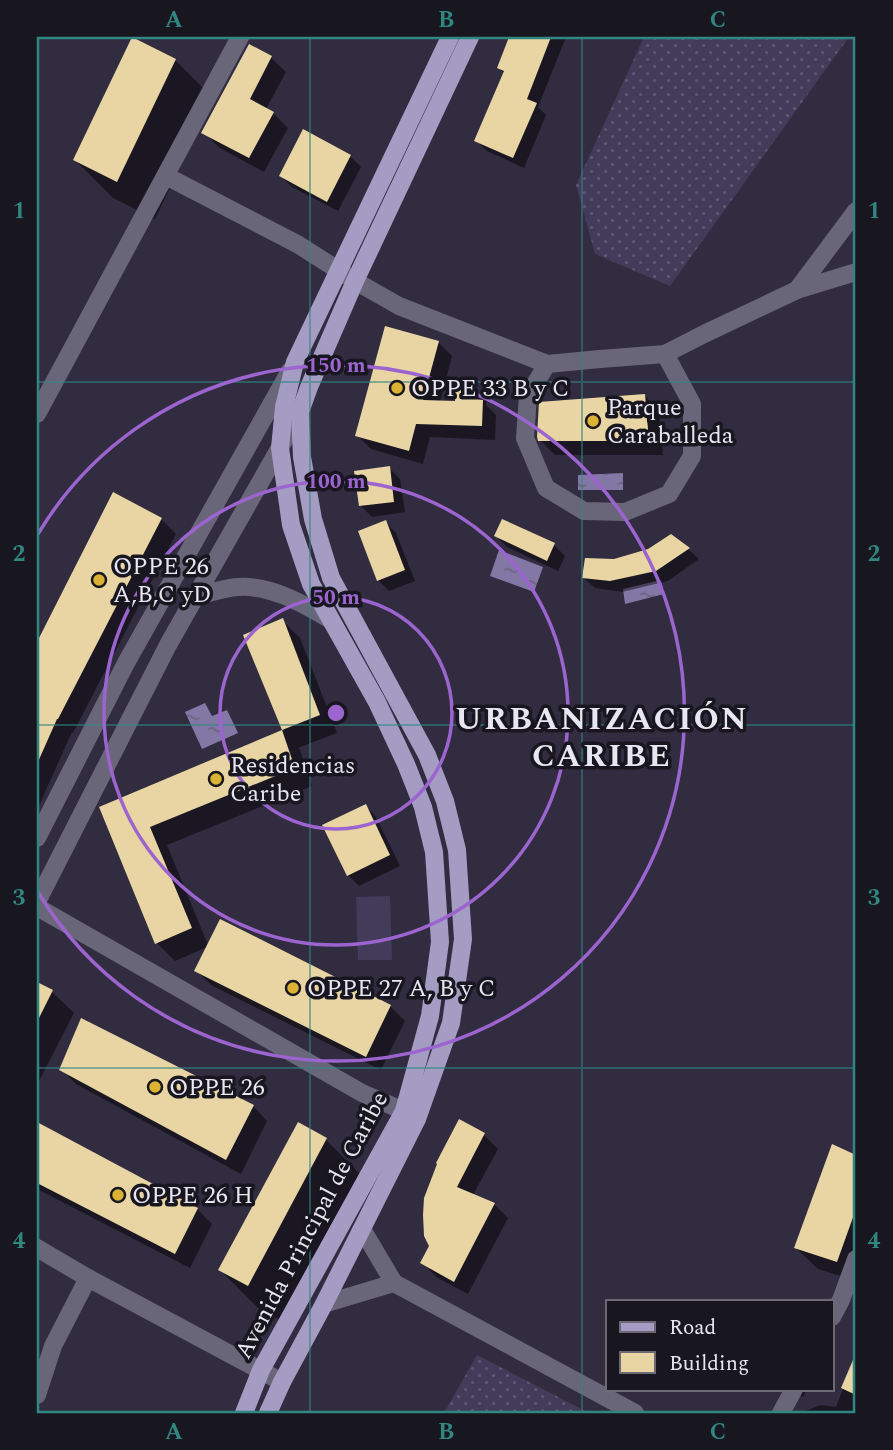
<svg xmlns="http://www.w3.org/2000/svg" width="893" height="1450" viewBox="0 0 893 1450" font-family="Spectral,serif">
	<defs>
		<pattern id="grass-dots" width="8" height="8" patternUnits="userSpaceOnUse" patternTransform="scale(1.75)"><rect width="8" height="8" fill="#433b5a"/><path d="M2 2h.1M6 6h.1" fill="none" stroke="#5e5772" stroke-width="1.8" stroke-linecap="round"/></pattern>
		<pattern id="water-ripples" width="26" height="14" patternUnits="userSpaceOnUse" patternTransform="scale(1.75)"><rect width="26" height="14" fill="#8378a5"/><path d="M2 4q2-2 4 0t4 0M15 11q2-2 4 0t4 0" fill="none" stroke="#6b6480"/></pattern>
	</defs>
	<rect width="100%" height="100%" fill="#312c40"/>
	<!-- grass -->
	<g fill="url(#grass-dots)">
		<polygon points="644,37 849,37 670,286 595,254 576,185"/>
		<polygon points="477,1355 589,1413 444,1413"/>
	</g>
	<!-- pitch -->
	<polygon fill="#433b5a" points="390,896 392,960 358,960 356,897"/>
	<!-- water -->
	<g fill="url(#water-ripples)">
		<polygon points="623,473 623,490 578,490 578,475"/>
		<polygon points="499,550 543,567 534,592 490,576"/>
		<polygon points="661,580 664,594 625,604 623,589"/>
		<polygon points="205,703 212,716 227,710 238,733 202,749 185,712"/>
	</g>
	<!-- shadow -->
	<g fill="#0007">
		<polygon points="511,37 566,37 538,107 546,115 524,168 487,151 476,140 505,74 499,68"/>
		<polygon points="250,46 271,58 286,72 266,109 273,113 288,128 264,172 218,147 204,132"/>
		<polygon points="175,60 213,98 155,219 113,198 75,160"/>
		<polygon points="304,132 350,156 361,167 338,211 292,187 281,176"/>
		<polygon points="438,342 452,356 440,402 457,403 473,387 487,401 486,405 496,415 495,440 430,437 423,464 371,449 357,435"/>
		<polygon points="645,396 659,411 663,455 555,455 540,440"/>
		<polygon points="389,468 400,479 405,512 372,517 361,506"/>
		<polygon points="114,495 161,519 176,534 73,733 72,732 38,808 37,807 37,646"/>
		<polygon points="385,522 396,533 415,581 389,591 378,580"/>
		<polygon points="496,536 554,545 565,556 558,571 507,547"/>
		<polygon points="688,549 699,559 668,581 622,592 595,588 584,578 614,560"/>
		<polygon points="282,620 300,638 337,733 298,748 300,750 312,786 167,845 208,945 390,1006 405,1021 381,1070 211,985 196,970 207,947 175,961 157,943 101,808 284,731 245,636"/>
		<polygon points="366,806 376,817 400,866 359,886 348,875"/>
		<polygon points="37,984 52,992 74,1013 37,1085"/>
		<polygon points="61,1069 253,1106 267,1121 241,1174 76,1084"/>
		<polygon points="460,1122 484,1135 498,1149 473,1195 494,1204 508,1218 468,1294 436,1277 423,1263 431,1246"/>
		<polygon points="39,1125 197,1209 212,1224 190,1268 37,1189 37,1129"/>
		<polygon points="298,1125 326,1140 364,1178 286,1323 258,1308 220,1270"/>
		<polygon points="833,1147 856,1157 856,1281 818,1269 796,1248"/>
		<polygon points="856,1356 856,1413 800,1413 821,1405 836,1407"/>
		<polygon points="787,1389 807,1389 803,1397"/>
	</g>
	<!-- building -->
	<g fill="#e8d5a3">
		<polygon points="132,37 176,59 117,182 73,160"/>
		<polygon points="509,37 551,37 527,99 537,103 513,158 474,141 504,71 497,68"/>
		<polygon points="249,44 272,56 250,99 274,112 249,158 201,133"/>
		<polygon points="303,129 351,155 327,202 279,176"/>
		<polygon points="385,326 439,341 423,400 455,401 455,384 473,385 473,399 483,400 482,426 416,424 409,451 355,436"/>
		<polygon points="645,394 649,441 538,441 537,437 539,402"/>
		<polygon points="390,466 394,502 359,506 354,471"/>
		<polygon points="113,492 162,518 58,719 57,719 37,764 37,642"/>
		<polygon points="502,519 555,543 547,561 494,536"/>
		<polygon points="386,520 405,570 377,581 358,531"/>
		<polygon points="671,534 690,548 656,571 610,581 582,578 585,558 614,559 648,549"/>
		<polygon points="283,618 320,715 282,730 243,635"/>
		<polygon points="282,730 295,768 150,827 192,928 155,944 99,807"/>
		<polygon points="366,804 390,855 347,876 322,825"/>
		<polygon points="220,919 391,1005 366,1057 194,971"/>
		<polygon points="37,982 53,990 37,1022"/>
		<polygon points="81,1018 254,1105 226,1160 59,1070"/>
		<polygon points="459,1119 485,1133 457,1187 495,1203 454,1282 420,1263 429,1246 424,1236 423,1215 424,1198 437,1164 436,1163"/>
		<polygon points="37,1122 198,1208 175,1254 37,1183"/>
		<polygon points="298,1122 327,1138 248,1286 218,1270"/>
		<polygon points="832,1144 856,1155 856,1209 837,1262 794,1248"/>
		<polygon points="856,1353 856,1395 841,1388"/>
	</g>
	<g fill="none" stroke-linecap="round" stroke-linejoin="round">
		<!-- minor -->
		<g stroke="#6a667a" stroke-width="18">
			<polyline points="166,176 299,245 355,281 399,306 547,364 600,359 665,354 704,334 797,290 856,272"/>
			<polyline points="797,290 856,211"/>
			<polyline points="547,364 528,396 525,438 546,488 584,511 625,512 669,494 692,456 692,404 665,354"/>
			<polyline points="37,414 240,37"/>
			<path d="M195,597C209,593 223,588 238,587C272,585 303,604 331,620"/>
			<polyline points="37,838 126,663 290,371"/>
			<polyline points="37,902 168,645 300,412"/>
			<polyline points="37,907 362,1093 404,1111 417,1119"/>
			<polyline points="37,1248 88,1278 282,1382"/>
			<polyline points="394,1283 635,1413"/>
			<polyline points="324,1304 394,1283 362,1229"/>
			<polyline points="832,1317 841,1300 856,1259"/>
			<polyline points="37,1395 53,1346 88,1278"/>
			<polyline points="781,1413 794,1389"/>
		</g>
		<!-- major -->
		<g stroke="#a49cc3" stroke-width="18">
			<polyline points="244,1413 261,1370 404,1111 430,1016 440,942 434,852 423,807 406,764 377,702 311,584 291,525 280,448 284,407 295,362 450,37"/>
			<polyline points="268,1413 282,1382 324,1304 417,1119 451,1023 463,939 457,850 445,801 427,755 331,578 313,519 302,457 300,412 309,387 355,281 470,37"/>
		</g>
	</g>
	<!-- grid -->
	<path fill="none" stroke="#308782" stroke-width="2" stroke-opacity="0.55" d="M310,37V1413M582,37V1413M37,382H856M37,725H856M37,1068H856"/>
	<!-- distance rings -->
	<g fill="none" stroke="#9c64cf" stroke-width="3.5">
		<circle cx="336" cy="713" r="116"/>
		<circle cx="336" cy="713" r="232"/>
		<path d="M38 534A348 348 0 1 1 38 892"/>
	</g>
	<!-- markers -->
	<g fill="#dbb233" stroke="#18161f" stroke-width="2.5">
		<circle cx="397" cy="388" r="7"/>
		<circle cx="593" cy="421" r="7"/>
		<circle cx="99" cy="580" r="7"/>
		<circle cx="216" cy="779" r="7"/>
		<circle cx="293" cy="988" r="7"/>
		<circle cx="155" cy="1087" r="7"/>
		<circle cx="118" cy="1195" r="7"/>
	</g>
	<g text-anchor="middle" stroke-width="7" stroke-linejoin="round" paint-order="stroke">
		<!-- poi labels -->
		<g font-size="24" fill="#e9e6f3" stroke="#18161f" text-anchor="start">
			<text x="411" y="396">OPPE 33 B y C</text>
			<text x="607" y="415">Parque<tspan x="607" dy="28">Caraballeda</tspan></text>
			<text x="113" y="574">OPPE 26<tspan x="113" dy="28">A,B,C yD</tspan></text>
			<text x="230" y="773">Residencias<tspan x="230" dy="28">Caribe</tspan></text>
			<text x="307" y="996">OPPE 27 A, B y C</text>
			<text x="169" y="1095">OPPE 26</text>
			<text x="132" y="1203">OPPE 26 H</text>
		</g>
		<!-- street labels -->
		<g font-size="24" fill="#e9e6f3" stroke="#18161f">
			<text transform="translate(311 1225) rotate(-62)" y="8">Avenida Principal de Caribe</text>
		</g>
		<!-- district labels -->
		<g font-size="32" font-weight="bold" letter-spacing="2" fill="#e9e6f3" stroke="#18161f">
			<text x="602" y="729">URBANIZACIÓN<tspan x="602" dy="37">CARIBE</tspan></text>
		</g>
	</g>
	<circle cx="336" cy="713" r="10" fill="#9c64cf" stroke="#18161f" stroke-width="3.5"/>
	<g font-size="21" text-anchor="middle" font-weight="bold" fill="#9c64cf" stroke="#18161f" stroke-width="7" stroke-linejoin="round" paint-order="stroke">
		<text x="336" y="372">150 m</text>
		<text x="336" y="488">100 m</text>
		<text x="336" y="604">50 m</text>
	</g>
	<!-- border -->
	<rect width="893" height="1450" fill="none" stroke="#18161f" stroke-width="77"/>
	<!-- legend -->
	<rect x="606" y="1300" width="228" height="91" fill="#18161f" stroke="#6c6974" stroke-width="2"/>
	<rect x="620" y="1322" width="35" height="10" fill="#a49cc3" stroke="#6c6974" stroke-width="2"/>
	<text x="669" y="1334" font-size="21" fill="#e9e6f3">Road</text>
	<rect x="620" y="1352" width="35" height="21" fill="#e8d5a3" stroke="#6c6974" stroke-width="2"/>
	<text x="669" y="1370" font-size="21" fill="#e9e6f3">Building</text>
	<rect x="38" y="38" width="816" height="1374" fill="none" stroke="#308782" stroke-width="2.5"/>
	<g font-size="23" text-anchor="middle" font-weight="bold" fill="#308782">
		<text x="174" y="27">A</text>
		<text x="446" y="27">B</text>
		<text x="718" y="27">C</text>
		<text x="19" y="218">1</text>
		<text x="874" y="218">1</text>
		<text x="19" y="561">2</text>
		<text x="874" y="561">2</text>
		<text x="19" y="905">3</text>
		<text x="874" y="905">3</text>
		<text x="19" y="1248">4</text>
		<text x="874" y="1248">4</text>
		<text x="174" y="1439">A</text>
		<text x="446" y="1439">B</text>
		<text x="718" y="1439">C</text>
	</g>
</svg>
